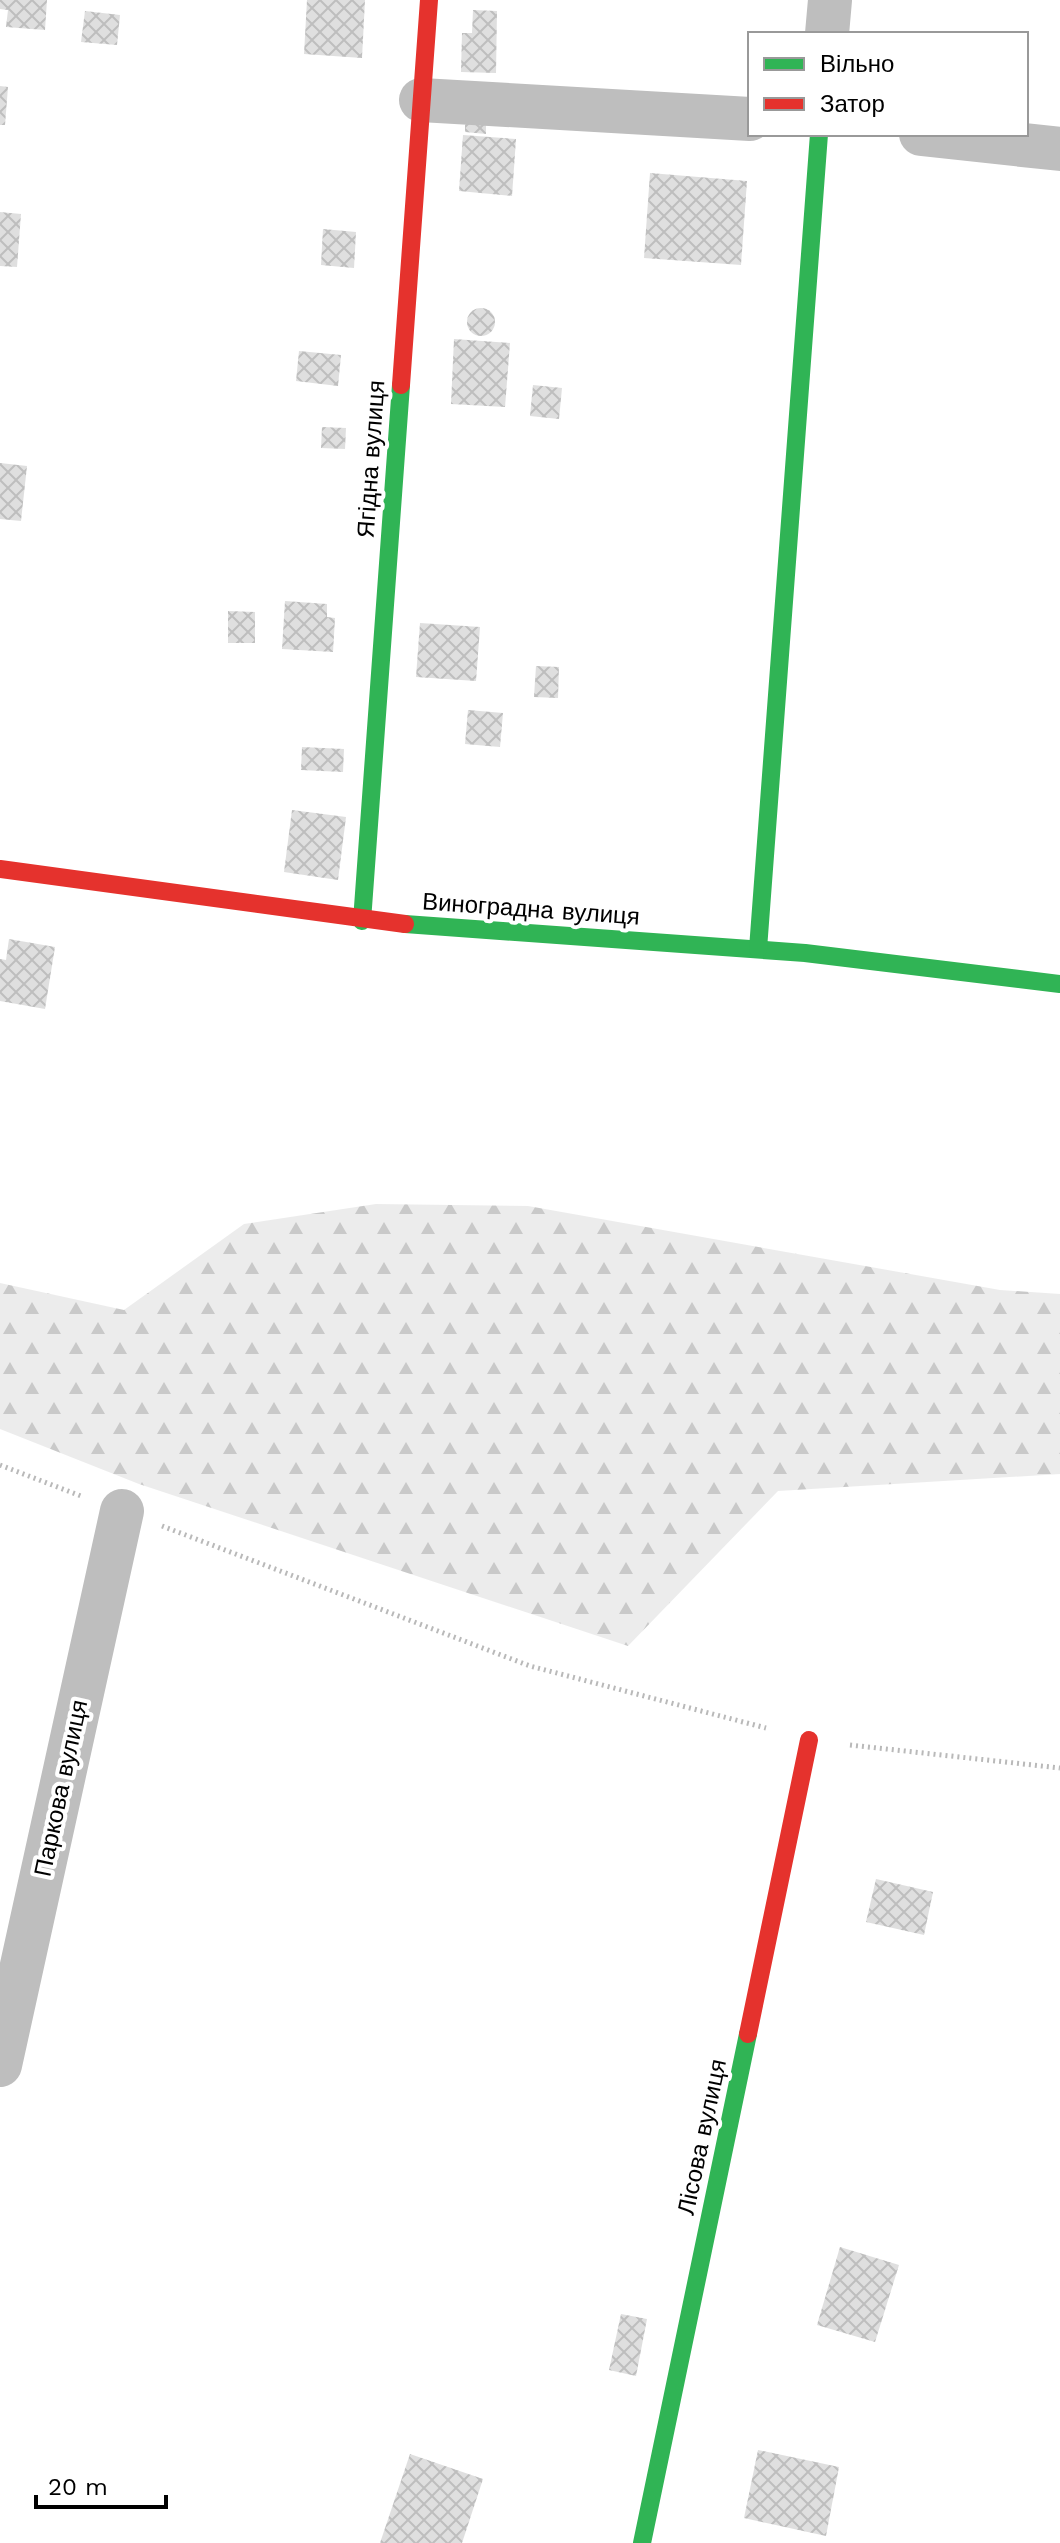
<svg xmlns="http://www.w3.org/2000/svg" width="1060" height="2543" viewBox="0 0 1060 2543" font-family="'Work Sans',sans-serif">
	<defs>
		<pattern id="forest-firs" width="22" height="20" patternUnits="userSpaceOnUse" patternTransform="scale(2)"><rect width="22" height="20" fill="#ececec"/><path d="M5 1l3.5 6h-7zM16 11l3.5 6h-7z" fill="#c9c9c9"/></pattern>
		<pattern id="building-cross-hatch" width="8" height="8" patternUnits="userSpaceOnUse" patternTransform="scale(2)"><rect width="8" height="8" fill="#dfdfdf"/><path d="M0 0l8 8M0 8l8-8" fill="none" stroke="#bebebe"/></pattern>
	</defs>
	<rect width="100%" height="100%" fill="#fff"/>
	<!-- forest -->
	<polygon fill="url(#forest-firs)" points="376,1204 528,1206 1000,1290 1060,1294 1060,1474 778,1491 628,1646 139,1484 0,1429 0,1283 124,1310 244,1224"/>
	<!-- building -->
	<g fill="url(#building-cross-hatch)">
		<polygon points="0,0 47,0 45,30 6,27 8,10 0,9"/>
		<polygon points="307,0 365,0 362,58 304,54"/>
		<polygon points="473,10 497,11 496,73 461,72 462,33 472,33"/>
		<polygon points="85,11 120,15 117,45 81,42"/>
		<polygon points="0,86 8,87 5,125 0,125"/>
		<polygon points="465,122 486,124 486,134 465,132"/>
		<polygon points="463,135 516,139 512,196 459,191"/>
		<polygon points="650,173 747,181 741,265 644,258"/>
		<polygon points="0,212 21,214 17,267 0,266"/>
		<polygon points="323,229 356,232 354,268 321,265"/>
		<circle cx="481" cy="322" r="14"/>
		<polygon points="454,339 510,343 505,407 451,404"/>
		<polygon points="299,351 341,355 338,386 296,381"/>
		<polygon points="533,385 562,388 559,419 530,416"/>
		<polygon points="322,427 346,428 345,449 321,448"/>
		<polygon points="0,463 27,466 21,521 0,519"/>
		<polygon points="285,601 327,604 327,617 335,618 333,652 282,649"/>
		<polygon points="228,611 255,612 255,643 228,643"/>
		<polygon points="420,623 480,627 476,681 416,677"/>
		<polygon points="536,666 559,667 558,698 534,697"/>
		<polygon points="468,710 503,713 500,747 465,744"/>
		<polygon points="302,747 344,749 343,772 301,770"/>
		<polygon points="292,810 346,817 338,880 284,872"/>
		<polygon points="9,939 55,947 45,1009 0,1001 0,959 6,960"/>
		<polygon points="876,1879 933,1892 924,1935 866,1922"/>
		<polygon points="840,2247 899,2265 875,2342 817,2325"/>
		<polygon points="621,2314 647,2319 636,2376 609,2370"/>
		<polygon points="758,2450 839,2467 826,2536 744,2518"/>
		<polygon points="410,2454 483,2479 462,2543 380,2543"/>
	</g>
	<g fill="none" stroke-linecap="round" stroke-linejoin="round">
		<!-- path -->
		<g stroke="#b9b9b9" stroke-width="5" stroke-dasharray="2 4" stroke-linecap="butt">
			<polyline points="0,1465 81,1496"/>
			<polyline points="162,1526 530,1666 766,1728"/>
			<polyline points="850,1745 1060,1768"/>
		</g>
		<!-- street -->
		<g stroke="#bebebe" stroke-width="44">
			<polyline points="827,34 830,0"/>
			<polyline points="421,100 750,119"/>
			<polyline points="921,134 1060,149"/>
			<polyline points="0,2065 122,1511"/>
		</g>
		<!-- fast -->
		<g stroke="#30b455" stroke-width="18">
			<polyline points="362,921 401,385"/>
			<polyline points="405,924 805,953 1060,984"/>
			<polyline points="758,949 819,134"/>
			<polyline points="642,2543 748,2034"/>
		</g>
		<!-- jam -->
		<g stroke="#e5322d" stroke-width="18">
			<polyline points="401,385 429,0"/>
			<polyline points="0,869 405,924"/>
			<polyline points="748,2034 809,1740"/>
		</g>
	</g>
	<g text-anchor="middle" stroke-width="8" stroke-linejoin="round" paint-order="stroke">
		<!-- street labels -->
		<g font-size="24" fill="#000" stroke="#fff">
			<text transform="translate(371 459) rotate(-86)" y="8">Ягідна вулиця</text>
			<text transform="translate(531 909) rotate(4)" y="8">Виноградна вулиця</text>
			<text transform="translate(61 1788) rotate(-78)" y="8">Паркова вулиця</text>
			<text transform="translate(702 2137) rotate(-78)" y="8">Лісова вулиця</text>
		</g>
	</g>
	<!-- legend -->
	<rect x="748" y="32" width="280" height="104" fill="#ffffff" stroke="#999999" stroke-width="2"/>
	<rect x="764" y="58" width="40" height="12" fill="#30b455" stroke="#999999" stroke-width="2"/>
	<text x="820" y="72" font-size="24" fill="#000000">Вільно</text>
	<rect x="764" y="98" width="40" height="12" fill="#e5322d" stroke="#999999" stroke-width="2"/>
	<text x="820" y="112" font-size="24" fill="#000000">Затор</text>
	<!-- scale -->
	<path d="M36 2495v12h130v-12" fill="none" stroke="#000000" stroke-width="4"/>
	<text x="48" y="2495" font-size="24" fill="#000000" stroke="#ffffff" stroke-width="6" paint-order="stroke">20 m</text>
</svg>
